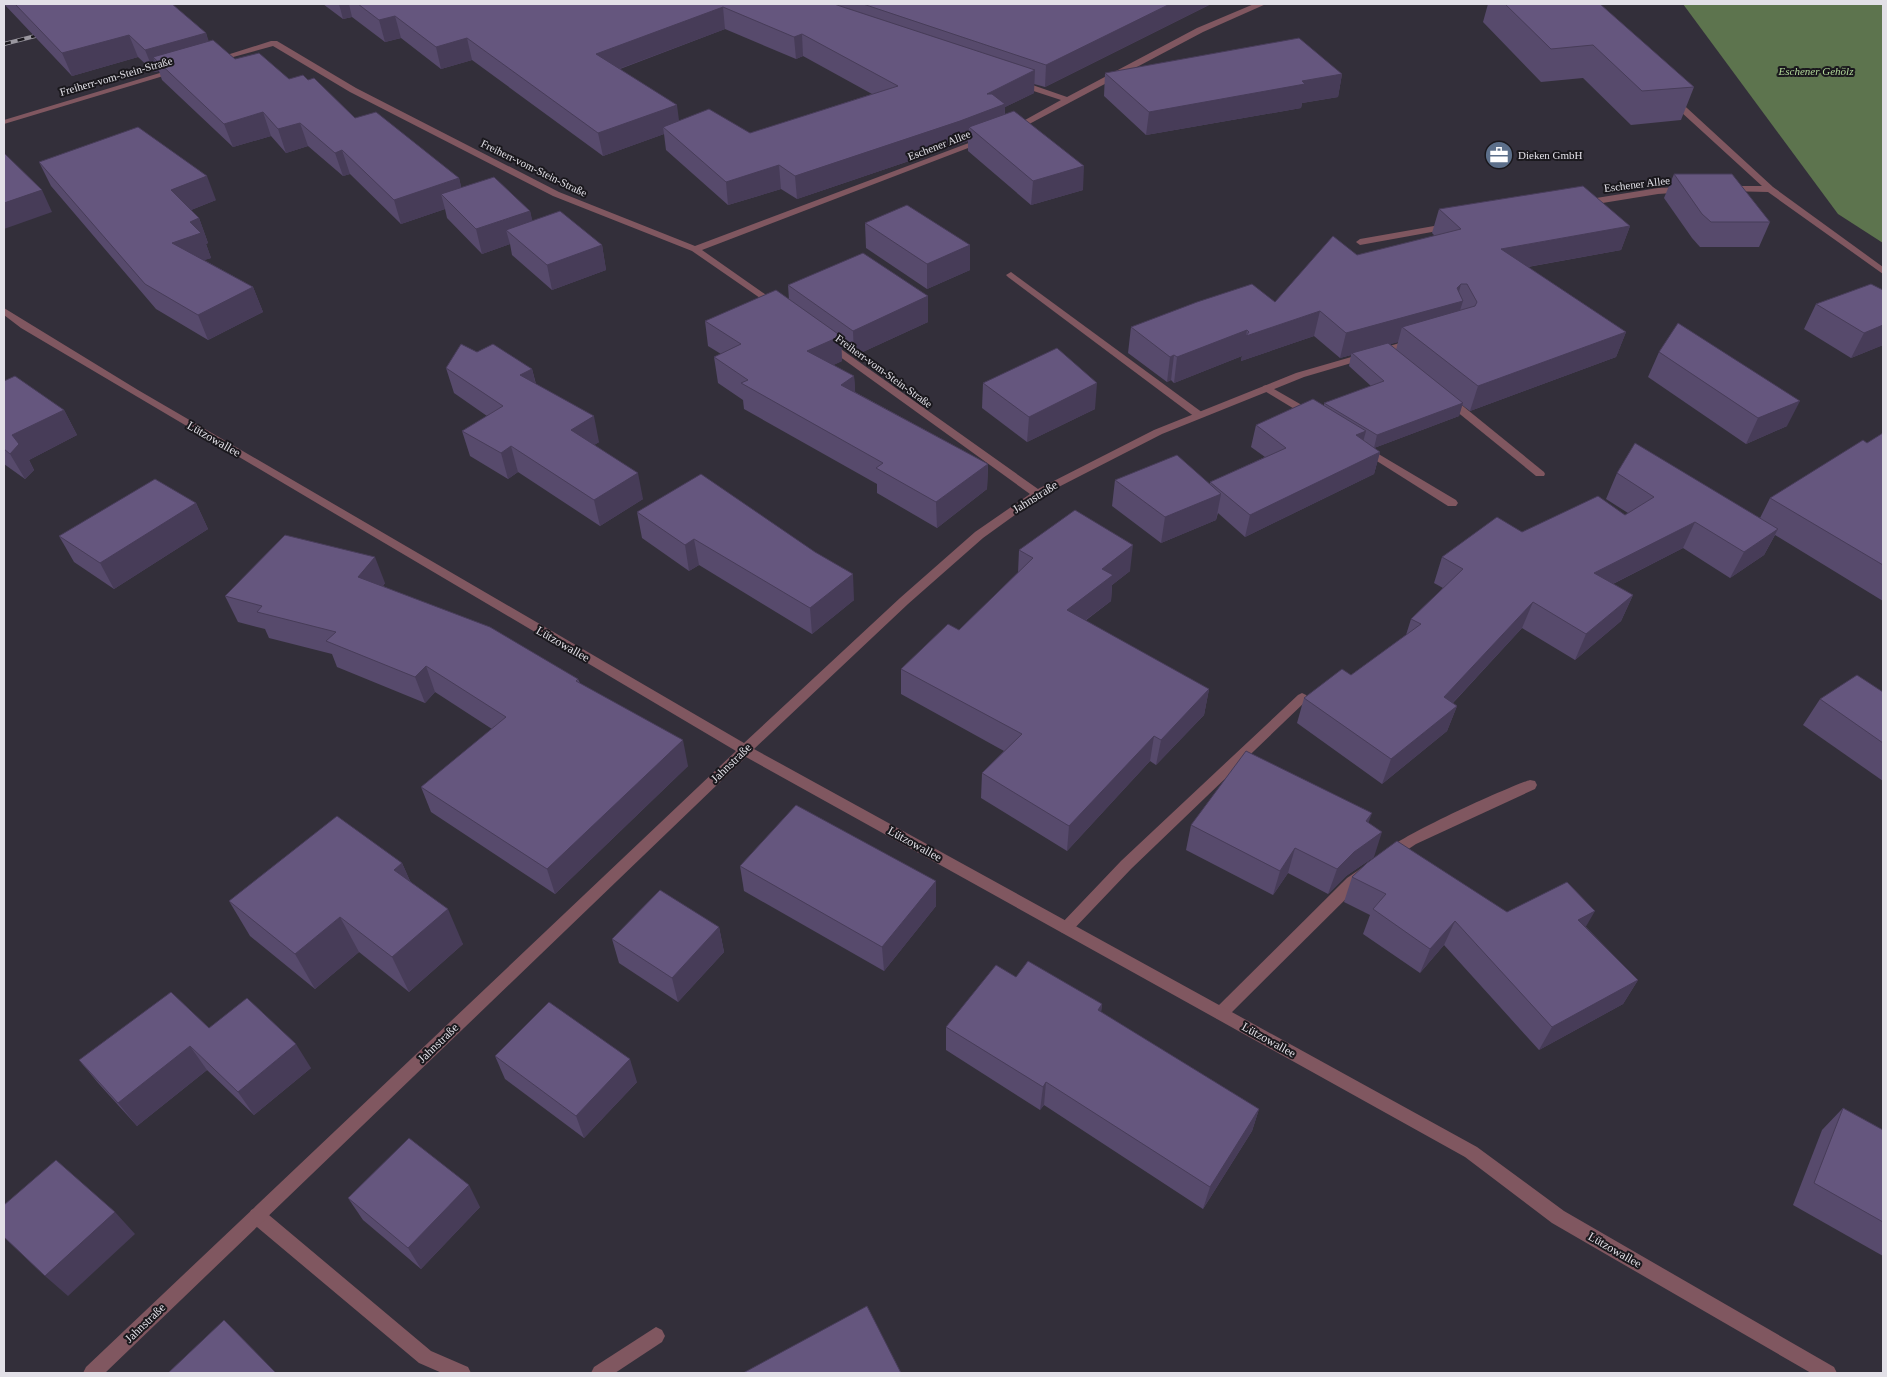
<svg xmlns="http://www.w3.org/2000/svg" width="1887" height="1377" viewBox="0 0 1887 1377" font-family="'Times New Roman',serif">
	<rect width="100%" height="100%" fill="#332f3a"/>
	<!-- forest -->
	<polygon fill="#5d744e" points="1683,4 1883,4 1883,243 1838,214"/>
	<g fill="none" stroke-linecap="round" stroke-linejoin="round">
		<!-- lane -->
		<g fill="#805760" fill-rule="evenodd">
			<polygon points="1011,272 1203,413 1204,415 1203,417 1195,417 1008,277 1006,275"/>
			<polygon points="1267,385 1314,412 1315,414 1310,417 1306,416 1263,390 1263,386"/>
			<polygon points="1449,397 1453,398 1544,472 1545,474 1544,476 1536,476 1445,402 1445,398"/>
			<polygon points="1365,446 1456,500 1458,503 1456,506 1448,506 1361,451 1360,449 1361,447"/>
			<polygon points="1302,693 1306,695 1308,698 1306,701 1131,869 1071,932 1066,934 1061,932 1059,928 1061,924 1121,861 1298,695"/>
			<path d="M1530,780L1535,781L1537,785L1535,789L1416,844L1395,858L1390,860L1385,858L1383,854C1390,840 1510,786 1530,780Z"/>
			<polygon points="1363,867 1368,869 1370,873 1368,877 1226,1018 1221,1020 1216,1018 1213,1013 1216,1008 1347,878"/>
			<polygon points="257,1208 263,1210 431,1351 468,1367 471,1373 442,1373 419,1363 251,1222 249,1216 251,1210"/>
			<polygon points="656,1327 662,1330 665,1336 662,1342 615,1373 591,1373 594,1367"/>
		</g>
		<!-- street -->
		<g fill="#805760" fill-rule="evenodd">
			<polygon points="1254,4 1266,4 1203,32 1016,131 1009,129 1061,100 1015,85 1015,81 1021,81 1067,97 1197,28"/>
			<polygon points="271,41 277,41 356,88 559,192 695,246 982,138 989,140 702,250 779,304 779,308 776,309 692,251 553,196 350,92 273,46 215,62 211,60"/>
			<polygon points="173,69 180,71 4,124 4,120"/>
			<polygon points="1669,97 1675,97 1773,187 1883,267 1883,274 1768,192 1725,191 1725,187 1728,186 1762,186 1669,101"/>
			<polygon points="1683,187 1687,190 1686,192 1658,194 1584,206 1580,203 1584,200 1658,188"/>
			<polygon points="1451,223 1455,226 1454,228 1360,245 1356,242 1360,239"/>
			<polygon points="4,308 138,390 744,743 900,598 975,532 1030,494 825,346 825,342 831,342 1038,489 1154,430 1296,373 1410,340 1416,340 1416,344 1304,377 1162,434 1041,496 983,538 908,604 754,749 1477,1147 1564,1211 1834,1367 1837,1373 1811,1373 1552,1223 1465,1157 746,757 105,1373 83,1373 86,1367 736,751 21,328 4,315"/>
		</g>
		<defs>
			<polyline id="rail" points="4,44 47,33"/>
		</defs>
		<!-- rail casing -->
		<use href="#rail" stroke="#9a979f" stroke-width="4"/>
		<!-- rail -->
		<use href="#rail" stroke="#1a181d" stroke-width="2.5" stroke-dasharray="7" stroke-linecap="butt"/>
	</g>
	<!-- wall -->
	<g fill="#574a6c" fill-rule="evenodd">
		<polygon points="4,4 172,4 206,33 208,41 235,59 289,79 308,80 355,118 459,178 461,187 530,211 532,221 602,245 606,270 552,290 512,255 510,244 482,254 447,218 445,209 401,224 350,174 343,176 308,146 286,153 271,136 233,147 162,80 159,71 154,72 138,57 72,76"/>
		<path d="M323,4H1211L1045,87L1034,84V93L1005,107V114L1083,190L1031,205L968,151V141L797,199L781,189L728,205L666,150L664,134L603,156L472,60L441,69L401,38L385,42L352,17L343,19ZM725,29L796,59L803,56L872,94L750,133L679,121L620,69Z"/>
		<polygon points="1488,4 1600,4 1694,87 1681,120 1631,125 1583,78 1541,82 1483,22"/>
		<polygon points="1105,73 1342,74 1338,97 1302,103 1301,108 1146,135 1104,96"/>
		<polygon points="39,162 216,200 191,210 199,218 208,243 206,244 211,258 204,260 253,287 263,312 208,340 156,309 51,186"/>
		<polygon points="1674,174 1770,222 1759,247 1700,247 1692,238 1664,198"/>
		<path d="M1439,209L1630,226L1621,250L1528,267L1626,332L1616,357L1470,411L1462,405L1459,416L1374,448L1380,452L1374,474L1245,537L1218,513L1216,520L1161,543L1112,506L1115,480L1210,484V482L1265,457L1251,447L1256,425L1324,406V403L1371,386L1349,366L1351,355L1340,358L1314,336L1241,361L1242,356L1174,383L1171,380L1167,382L1128,353L1131,327L1275,302L1357,255L1435,236L1432,233ZM1398,342L1396,350L1390,344Z"/>
		<polygon points="865,223 970,245 970,270 927,289 866,248"/>
		<polygon points="1871,284 1883,345 1851,358 1804,329 1816,304"/>
		<polygon points="788,285 928,296 928,322 854,356 841,347 842,361 833,365 854,376 855,392 988,464 987,489 937,528 877,493 877,484 744,409 743,400 718,383 714,357 721,354 708,346 705,321 789,300"/>
		<polygon points="477,352 532,369 536,384 599,442 594,445 643,499 600,526 518,472 508,479 470,456 462,431 487,416 454,393 446,368"/>
		<polygon points="1659,352 1787,426 1746,444 1648,377"/>
		<polygon points="4,381 64,410 77,435 29,460 34,470 25,479 4,464"/>
		<polygon points="983,383 1095,409 1027,442 982,408"/>
		<polygon points="1883,433 1883,601 1775,535 1764,555 1730,578 1683,548 1613,584 1633,595 1621,621 1575,660 1522,628 1453,703 1457,706 1447,731 1382,784 1297,723 1304,698 1351,675 1406,635 1411,619 1443,588 1434,583 1442,557 1522,532 1625,515 1628,513 1606,499 1617,473 1760,518 1770,498 1867,443"/>
		<polygon points="196,503 208,529 114,589 74,562 59,536"/>
		<polygon points="637,512 854,600 812,634 699,565 689,571 642,538"/>
		<polygon points="1019,550 1130,571 1112,585 1111,601 1085,621 1209,689 1204,715 1156,765 1150,761 1067,851 981,798 982,773 1004,751 901,694 901,669 959,630 1018,573"/>
		<polygon points="385,583 383,586 578,679 580,683 688,766 555,894 431,812 421,787 492,729 435,692 425,703 337,667 332,654 269,638 265,629 238,622 225,596"/>
		<polygon points="1883,692 1883,781 1803,725 1820,699"/>
		<polygon points="1368,823 1374,857 1346,876 1328,894 1288,873 1273,895 1186,850 1191,825"/>
		<polygon points="402,863 410,881 463,944 409,992 359,952 315,989 250,936 229,901"/>
		<polygon points="740,866 936,906 884,971 744,891"/>
		<polygon points="1352,877 1507,912 1586,927 1638,980 1623,1004 1539,1050 1444,945 1420,973 1363,934 1370,915 1344,902"/>
		<polygon points="719,927 724,952 678,1002 619,963 612,939"/>
		<polygon points="1016,977 1102,1004 1101,1012 1259,1109 1252,1131 1203,1209 1044,1105 1040,1110 946,1050 946,1027"/>
		<polygon points="209,1028 311,1068 254,1115 207,1070 137,1126 99,1084 79,1060"/>
		<polygon points="495,1056 637,1082 584,1138 505,1079"/>
		<polygon points="1843,1108 1883,1130 1883,1256 1793,1205 1822,1130"/>
		<polygon points="348,1198 480,1207 421,1269 363,1220"/>
	</g>
	<!-- shaded-wall -->
	<g fill="#473c58">
		<polygon points="339,4 349,4 352,17 343,19"/>
		<polygon points="1170,4 1211,4 1045,87 1046,65"/>
		<polygon points="723,7 725,29 600,76 596,54"/>
		<polygon points="395,16 401,38 385,42 379,20"/>
		<polygon points="206,33 214,56 153,57 159,71 154,72 145,50"/>
		<polygon points="802,34 803,56 796,59 794,37"/>
		<polygon points="129,35 138,57 72,76 62,53"/>
		<polygon points="467,38 472,60 441,69 436,47"/>
		<polygon points="1035,70 1034,93 1005,107 1004,127 969,127 968,141 797,199 795,176 987,94"/>
		<polygon points="1342,74 1338,97 1302,103 1301,108 1146,135 1149,112 1302,81"/>
		<polygon points="677,105 680,128 663,127 664,134 603,156 598,133"/>
		<polygon points="263,112 271,136 233,147 224,124"/>
		<polygon points="300,123 308,146 286,153 278,129"/>
		<polygon points="342,150 350,174 343,176 335,153"/>
		<polygon points="779,165 781,189 728,205 726,182"/>
		<polygon points="1084,166 1083,190 1031,205 1033,181"/>
		<polygon points="207,176 216,200 181,214 171,190"/>
		<polygon points="459,178 465,202 441,194 445,209 401,224 394,200"/>
		<polygon points="42,190 52,212 4,229 4,203"/>
		<polygon points="530,211 536,235 506,230 510,244 482,254 476,229"/>
		<polygon points="199,218 208,243 206,244 211,258 183,267 172,243 190,222"/>
		<polygon points="1630,226 1621,250 1493,273 1501,249"/>
		<polygon points="602,245 606,270 552,290 547,265"/>
		<polygon points="970,245 970,270 927,289 927,264"/>
		<polygon points="1461,284 1456,303 1463,301 1455,326 1402,327 1398,342 1354,355 1352,353 1351,355 1340,358 1346,333 1457,288"/>
		<polygon points="253,287 263,312 208,340 198,315"/>
		<polygon points="928,296 928,322 854,356 853,331"/>
		<polygon points="1320,311 1314,336 1241,361 1242,356 1174,383 1177,357 1247,330 1246,336"/>
		<polygon points="1883,325 1883,345 1851,358 1864,333"/>
		<polygon points="1626,332 1616,357 1470,411 1478,386"/>
		<polygon points="841,336 842,361 809,377 807,351"/>
		<polygon points="1174,355 1171,380 1167,382 1170,357"/>
		<polygon points="532,369 538,394 520,375"/>
		<polygon points="854,376 856,402 841,385"/>
		<polygon points="1097,383 1095,409 1027,442 1029,417"/>
		<polygon points="1800,401 1787,426 1746,444 1758,418"/>
		<polygon points="1463,403 1459,416 1374,448 1377,435"/>
		<polygon points="64,410 77,435 29,460 34,470 25,479 10,454 12,435"/>
		<polygon points="594,416 599,442 577,456 571,430"/>
		<polygon points="1366,431 1360,453 1356,435"/>
		<polygon points="511,446 518,472 508,479 501,453"/>
		<polygon points="1380,452 1374,474 1245,537 1250,515"/>
		<polygon points="988,464 987,489 937,528 936,502"/>
		<polygon points="638,473 643,499 600,526 594,500"/>
		<polygon points="1221,494 1216,520 1161,543 1165,517"/>
		<polygon points="196,503 208,529 114,589 100,563"/>
		<polygon points="1695,522 1683,548 1583,599 1594,573"/>
		<polygon points="1778,529 1764,555 1730,578 1744,552"/>
		<polygon points="694,539 699,565 689,571 685,545"/>
		<polygon points="1133,545 1130,571 1112,585 1111,601 1064,636 1067,610 1102,569"/>
		<polygon points="375,557 385,583 368,603 358,577"/>
		<polygon points="853,574 854,600 812,634 810,608"/>
		<polygon points="1633,595 1621,621 1575,660 1586,634"/>
		<polygon points="1533,602 1522,628 1434,723 1444,697"/>
		<polygon points="426,666 435,692 425,703 415,677"/>
		<polygon points="1209,689 1204,715 1156,765 1161,740"/>
		<polygon points="1457,706 1447,731 1382,784 1391,759"/>
		<polygon points="1154,736 1150,761 1067,851 1069,826"/>
		<polygon points="683,740 688,766 555,894 547,869"/>
		<polygon points="1372,813 1363,838 1366,821"/>
		<polygon points="1382,832 1374,857 1346,876 1328,894 1337,869 1354,852"/>
		<polygon points="1295,848 1288,873 1273,895 1280,871"/>
		<polygon points="402,863 418,899 394,870"/>
		<polygon points="936,881 936,906 884,971 882,947"/>
		<polygon points="448,909 463,944 409,992 392,957"/>
		<polygon points="1595,911 1581,935 1578,920"/>
		<polygon points="340,917 359,952 315,989 295,954"/>
		<polygon points="1455,921 1444,945 1420,973 1430,949"/>
		<polygon points="719,927 724,952 678,1002 672,978"/>
		<polygon points="1638,980 1623,1004 1539,1050 1552,1027"/>
		<polygon points="1102,1004 1099,1028 1098,1010"/>
		<polygon points="296,1044 311,1068 254,1115 238,1092"/>
		<polygon points="190,1046 207,1070 137,1126 118,1103"/>
		<polygon points="630,1059 637,1082 584,1138 576,1116"/>
		<polygon points="1046,1082 1044,1105 1040,1110 1043,1087"/>
		<polygon points="1259,1109 1252,1131 1203,1209 1210,1187"/>
		<polygon points="469,1185 480,1207 421,1269 408,1248"/>
		<polygon points="115,1212 135,1234 68,1296 45,1276"/>
	</g>
	<!-- building -->
	<g fill="#65567e" stroke="#473c58">
		<polygon points="15,4 172,4 206,33 145,50 129,35 62,53"/>
		<polygon points="358,4 834,4 1035,70 987,94 992,94 1005,104 960,121 795,176 779,165 726,182 663,127 709,109 750,133 898,86 802,34 794,37 723,7 596,54 677,105 598,133 467,38 436,47 395,16 379,20"/>
		<polygon points="863,4 1170,4 1046,65"/>
		<polygon points="1505,4 1600,4 1694,87 1642,91 1593,45 1551,49"/>
		<polygon points="1299,38 1342,74 1302,81 1305,84 1149,112 1105,73"/>
		<polygon points="213,40 235,59 259,53 289,79 303,75 308,80 314,78 355,118 376,112 459,178 394,200 342,150 335,153 300,123 278,129 263,112 224,124 153,57"/>
		<polygon points="1014,111 1084,166 1033,181 969,127"/>
		<polygon points="138,127 207,176 171,190 199,218 190,222 201,233 172,243 253,287 198,315 145,284 39,162"/>
		<polygon points="4,153 42,190 4,203"/>
		<polygon points="1674,174 1732,174 1770,222 1711,222 1702,214"/>
		<polygon points="494,177 530,211 476,229 441,194"/>
		<polygon points="1583,186 1630,226 1501,249 1626,332 1478,386 1402,327 1475,306 1477,302 1467,284 1461,284 1457,288 1463,301 1346,333 1320,311 1246,336 1249,332 1247,330 1177,357 1174,355 1170,357 1131,327 1197,302 1252,284 1275,302 1333,236 1357,255 1461,229 1439,209"/>
		<polygon points="907,205 970,245 927,264 865,223"/>
		<polygon points="560,211 602,245 547,265 506,230"/>
		<polygon points="863,253 928,296 853,331 788,285"/>
		<polygon points="1871,284 1883,290 1883,325 1864,333 1816,304"/>
		<polygon points="776,290 841,336 807,351 854,376 841,385 988,464 936,502 876,468 883,463 741,383 748,380 714,357 741,344 705,321"/>
		<polygon points="1678,323 1800,401 1758,418 1659,352"/>
		<polygon points="1388,343 1463,403 1377,435 1324,403 1384,381 1352,353"/>
		<polygon points="461,344 477,352 493,344 532,369 520,375 594,416 571,430 638,473 594,500 511,446 501,453 462,431 503,406 446,368"/>
		<polygon points="1057,348 1097,383 1029,417 983,383"/>
		<polygon points="15,376 64,410 12,435 19,444 10,454 4,449 4,381"/>
		<polygon points="1313,399 1366,431 1356,435 1380,452 1250,515 1210,482 1286,448 1256,425"/>
		<polygon points="1883,433 1883,565 1770,498 1863,440 1867,443"/>
		<polygon points="1635,443 1778,529 1744,552 1695,522 1594,573 1633,595 1586,634 1533,602 1444,697 1457,706 1391,759 1304,698 1342,669 1351,675 1421,624 1411,619 1463,569 1442,557 1497,517 1522,532 1598,496 1625,515 1654,497 1617,473"/>
		<polygon points="1177,455 1221,494 1165,517 1115,480"/>
		<polygon points="701,474 815,552 853,574 810,608 694,539 685,545 637,512"/>
		<polygon points="155,479 196,503 100,563 59,536"/>
		<polygon points="1075,510 1133,545 1102,569 1113,575 1067,610 1209,689 1161,740 1154,736 1069,826 982,773 1022,734 901,669 948,624 959,630 1033,558 1019,550"/>
		<polygon points="285,535 375,557 358,577 490,627 578,679 576,681 683,740 547,869 421,787 506,717 426,666 415,677 326,641 336,632 257,612 262,606 225,596"/>
		<polygon points="1857,675 1883,692 1883,743 1820,699"/>
		<polygon points="1246,751 1372,813 1366,821 1382,832 1354,852 1337,869 1295,848 1280,871 1191,825"/>
		<polygon points="796,805 936,881 882,947 740,866"/>
		<polygon points="337,816 402,863 394,870 448,909 392,957 340,917 295,954 229,901"/>
		<polygon points="1397,841 1507,912 1567,882 1595,911 1578,920 1638,980 1552,1027 1455,921 1430,949 1373,909 1386,894 1352,877 1367,863"/>
		<polygon points="660,890 719,927 672,978 612,939"/>
		<polygon points="1028,961 1102,1004 1098,1010 1259,1109 1210,1187 1046,1082 1043,1087 946,1027 996,965 1016,977"/>
		<polygon points="171,992 209,1028 247,998 296,1044 238,1092 190,1046 118,1103 79,1060"/>
		<polygon points="549,1002 630,1059 576,1116 495,1056"/>
		<polygon points="1843,1108 1883,1130 1883,1222 1814,1183"/>
		<polygon points="409,1138 469,1185 408,1248 348,1198"/>
		<polygon points="56,1160 115,1212 45,1276 4,1237 4,1205"/>
		<polygon points="867,1306 901,1373 743,1373"/>
		<polygon points="224,1320 276,1373 168,1373"/>
	</g>
	<!-- icons -->
	<defs>
		<symbol id="office-disc" viewBox="-11 -11 22 22"><circle r="9.5" fill="#5c6f8a" stroke="#1a181d"/><path d="M-6-3h4V-5.5h4V-3h4V5H-6ZM-1-4.5V-3h2v-1.5ZM-6 0V1H6V0Z" fill="#fff"/></symbol>
	</defs>
	<g fill-rule="evenodd">
		<use href="#office-disc" x="1483" y="139" width="32" height="32"/>
	</g>
	<g text-anchor="middle" stroke-width="4" stroke-linejoin="round" paint-order="stroke">
		<!-- far-park labels -->
		<g font-size="11" font-style="italic" fill="#b3d99a" stroke="#1a181d">
			<text x="1816" y="75">Eschener Gehölz</text>
		</g>
		<!-- far-street labels -->
		<g font-size="11" fill="#e2e0e7" stroke="#1a181d">
			<text transform="translate(116 76) rotate(-16)" y="4">Freiherr-vom-Stein-Straße</text>
			<text transform="translate(939 145) rotate(-21)" y="4">Eschener Allee</text>
			<text transform="translate(534 168) rotate(26)" y="4">Freiherr-vom-Stein-Straße</text>
			<text transform="translate(1637 184) rotate(-7)" y="4">Eschener Allee</text>
			<text transform="translate(884 371) rotate(36)" y="4">Freiherr-vom-Stein-Straße</text>
		</g>
		<!-- far-poi labels -->
		<g font-size="11" fill="#e2e0e7" stroke="#1a181d" text-anchor="start">
			<text x="1518" y="159">Dieken GmbH</text>
		</g>
		<!-- street labels -->
		<g font-size="12" fill="#e2e0e7" stroke="#1a181d">
			<text transform="translate(214 439) rotate(30)" y="4">Lützowallee</text>
			<text transform="translate(1035 497) rotate(-32)" y="4">Jahnstraße</text>
			<text transform="translate(563 644) rotate(30)" y="4">Lützowallee</text>
			<text transform="translate(731 763) rotate(-44)" y="4">Jahnstraße</text>
			<text transform="translate(915 844) rotate(29)" y="4">Lützowallee</text>
			<text transform="translate(1269 1040) rotate(29)" y="4">Lützowallee</text>
			<text transform="translate(438 1043) rotate(-44)" y="4">Jahnstraße</text>
			<text transform="translate(1615 1250) rotate(30)" y="4">Lützowallee</text>
			<text transform="translate(145 1323) rotate(-44)" y="4">Jahnstraße</text>
		</g>
	</g>
	<!-- border -->
	<rect width="1887" height="1377" fill="none" stroke="#e2e0e7" stroke-width="10"/>
</svg>
